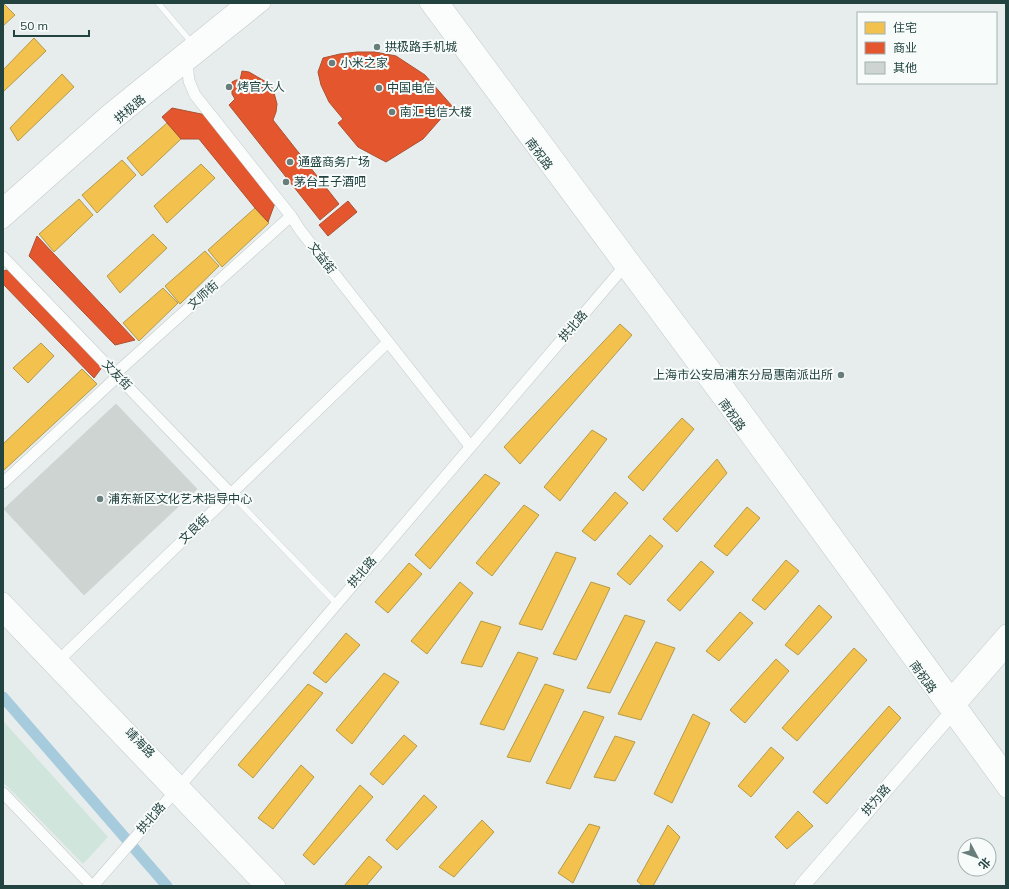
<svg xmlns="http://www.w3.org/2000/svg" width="1009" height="889" viewBox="0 0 1009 889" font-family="Mulish,'Noto Sans SC',sans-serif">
	<rect width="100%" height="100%" fill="#e7edec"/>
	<!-- green -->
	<polygon fill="#d0e6dc" points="3,721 108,837 83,864 3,782"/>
	<!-- homes -->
	<g fill="#f2c14e" stroke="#b49b4a">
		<polygon points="3,3 15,15 3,26"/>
		<polygon points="34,38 46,51 3,92 3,70"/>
		<polygon points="62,74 74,87 18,141 10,128"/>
		<polygon points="167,123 181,139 142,176 127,158"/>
		<polygon points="122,160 136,175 97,213 82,195"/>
		<polygon points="201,164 215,178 167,223 154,206"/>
		<polygon points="79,199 93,215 54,252 39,234"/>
		<polygon points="255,208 269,223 222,267 208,250"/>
		<polygon points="153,234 167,248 120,293 107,276"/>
		<polygon points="205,251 219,266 180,304 165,286"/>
		<polygon points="163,288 178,303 139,341 123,323"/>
		<polygon points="620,324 632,335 520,464 504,447"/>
		<polygon points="41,343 54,356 28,383 13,368"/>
		<polygon points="82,369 97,384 3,471 3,444"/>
		<polygon points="682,418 694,429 643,491 628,477"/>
		<polygon points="592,430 607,439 560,501 544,487"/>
		<polygon points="717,459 727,473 677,532 663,519"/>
		<polygon points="485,474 500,483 430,569 415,555"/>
		<polygon points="615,492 628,503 595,541 582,531"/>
		<polygon points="524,505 539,515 492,576 476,563"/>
		<polygon points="747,507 760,518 727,556 714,546"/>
		<polygon points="650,535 663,546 630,585 617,574"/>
		<polygon points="556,552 576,558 542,630 519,624"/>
		<polygon points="786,560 799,571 765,610 752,600"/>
		<polygon points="701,561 714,572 680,611 667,600"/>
		<polygon points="409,563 422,574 388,613 375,602"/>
		<polygon points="460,582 473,593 427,654 411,641"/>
		<polygon points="591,582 610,588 576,660 553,654"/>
		<polygon points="819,605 832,617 798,655 785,645"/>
		<polygon points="740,612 753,623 719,661 706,651"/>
		<polygon points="625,615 645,621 610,693 587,688"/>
		<polygon points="481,621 501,627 482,667 461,663"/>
		<polygon points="346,633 360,645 326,683 313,673"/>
		<polygon points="656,642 675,648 641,720 618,714"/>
		<polygon points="854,648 867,660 797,741 782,728"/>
		<polygon points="518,652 538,658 504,730 480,724"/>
		<polygon points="776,659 789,671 745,723 730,710"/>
		<polygon points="384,673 399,682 352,744 336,730"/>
		<polygon points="308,684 323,693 253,778 238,765"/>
		<polygon points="545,684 564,690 530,762 507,757"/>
		<polygon points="889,706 901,718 827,804 813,792"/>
		<polygon points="584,711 604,717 570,789 546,783"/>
		<polygon points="693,714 710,723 672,803 654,794"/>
		<polygon points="404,735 417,746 383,785 370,774"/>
		<polygon points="615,736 635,742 615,781 594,777"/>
		<polygon points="771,747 784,758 751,797 738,786"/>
		<polygon points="301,765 314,777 273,829 258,818"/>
		<polygon points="360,785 373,797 314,865 303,855"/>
		<polygon points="424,795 437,807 397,850 386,840"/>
		<polygon points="798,811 813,826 787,849 775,837"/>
		<polygon points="482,820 494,832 454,877 439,867"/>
		<polygon points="589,824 600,827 573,883 558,873"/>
		<polygon points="668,825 680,837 653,886 643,886 637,881"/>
		<polygon points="369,856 382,867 366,886 344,886"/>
	</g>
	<!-- shops -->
	<g fill="#e4572e" stroke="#aa5133">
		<polygon points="357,52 375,52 396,56 425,75 452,106 423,139 386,162 358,147 338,123 343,119 329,102 321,85 318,72 323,58 340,54"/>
		<polygon points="242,71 249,72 268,83 273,89 277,104 276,112 273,120 339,204 320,220 229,105 235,99 232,94 232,82 236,80 240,80"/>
		<polygon points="172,108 211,116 275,203 268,222 255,208 199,139 181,139 162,117"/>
		<polygon points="348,201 357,212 328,236 319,225"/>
		<polygon points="37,236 135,340 115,345 29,256"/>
		<polygon points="11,269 103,366 94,378 3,284 3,271"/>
	</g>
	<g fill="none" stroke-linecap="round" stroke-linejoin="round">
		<!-- canal -->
		<polyline stroke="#a6cbdd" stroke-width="11" points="3,697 167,886"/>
	</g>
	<!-- building -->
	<polygon fill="#ced4d2" stroke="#d0d6d5" points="116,404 197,489 84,595 4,509"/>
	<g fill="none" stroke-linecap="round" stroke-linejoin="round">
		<defs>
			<g id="lane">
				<polyline points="158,3 192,43"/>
				<polyline points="231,494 336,603"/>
			</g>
			<g id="street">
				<polyline points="187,63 189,81 195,95 291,216 300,230 470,446"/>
				<polyline points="3,257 231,494"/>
				<polyline points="115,374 291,216"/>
				<polyline points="3,483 118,376"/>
				<polyline points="55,664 388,342"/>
				<polyline points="3,793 92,886"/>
				<polyline points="93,886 277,674 628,262"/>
			</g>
			<g id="secondary">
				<polyline points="427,3 725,405 1006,790"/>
				<polyline points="442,3 631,259 739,403 1006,770"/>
				<polyline points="3,205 108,112 243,3"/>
				<polyline points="3,221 116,121 263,3"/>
				<polyline points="3,600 278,886"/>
				<polyline points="3,615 262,886"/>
				<polyline points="951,704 951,695 1006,632"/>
				<polyline points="802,886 1006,650"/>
			</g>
		</defs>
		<!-- lane casing -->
		<use href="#lane" stroke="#c4cac9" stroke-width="6"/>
		<!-- street casing -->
		<use href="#street" stroke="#c4cac9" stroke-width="12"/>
		<!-- secondary casing -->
		<use href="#secondary" stroke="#c3cbc9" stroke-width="16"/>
		<!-- lane -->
		<use href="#lane" stroke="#fbfcfc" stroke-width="5.5"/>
		<!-- street -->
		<use href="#street" stroke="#fbfcfc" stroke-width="11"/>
		<!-- secondary -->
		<use href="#secondary" stroke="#fbfcfc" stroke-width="15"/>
	</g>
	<!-- markers -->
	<g fill="#677e7c" stroke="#f7fbfa" stroke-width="1.5">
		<circle cx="377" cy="47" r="4"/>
		<circle cx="332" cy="63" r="4"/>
		<circle cx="229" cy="87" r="4"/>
		<circle cx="379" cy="88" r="4"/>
		<circle cx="392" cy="112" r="4"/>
		<circle cx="290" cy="162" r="4"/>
		<circle cx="286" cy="182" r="4"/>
		<circle cx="841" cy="375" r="4"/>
		<circle cx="100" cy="499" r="4"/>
	</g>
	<g text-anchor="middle" stroke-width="4" stroke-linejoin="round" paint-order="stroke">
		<!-- poi labels -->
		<g font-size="12" fill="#224340" stroke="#f7fbfa" text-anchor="start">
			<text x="385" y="51">拱极路手机城</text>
			<text x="340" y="67">小米之家</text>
			<text x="237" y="91">烤官大人</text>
			<text x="387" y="92">中国电信</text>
			<text x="400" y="116">南汇电信大楼</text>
			<text x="298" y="166">通盛商务广场</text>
			<text x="294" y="186">茅台王子酒吧</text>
			<text x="833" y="379" text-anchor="end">上海市公安局浦东分局惠南派出所</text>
			<text x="108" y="503">浦东新区文化艺术指导中心</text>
		</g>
		<!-- street labels -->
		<g font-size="12" fill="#224340" stroke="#f7fbfa">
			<text transform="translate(130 109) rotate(-40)" y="4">拱极路</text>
			<text transform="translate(539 154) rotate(53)" y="4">南祝路</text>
			<text transform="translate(322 258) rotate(52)" y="4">文益街</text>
			<text transform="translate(203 295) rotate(-42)" y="4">文师街</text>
			<text transform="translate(573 326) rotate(-49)" y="4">拱北路</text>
			<text transform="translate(117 375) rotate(46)" y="4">文友街</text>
			<text transform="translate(732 415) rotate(54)" y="4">南祝路</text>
			<text transform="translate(194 529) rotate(-44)" y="4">文良街</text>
			<text transform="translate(362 572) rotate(-49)" y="4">拱北路</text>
			<text transform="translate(923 677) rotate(54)" y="4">南祝路</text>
			<text transform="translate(140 743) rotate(46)" y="4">靖海路</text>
			<text transform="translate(876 800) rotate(-49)" y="4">拱为路</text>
			<text transform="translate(151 818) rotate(-49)" y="4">拱北路</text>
		</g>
	</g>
	<!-- border -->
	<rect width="1009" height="889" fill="none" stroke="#224340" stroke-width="8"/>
	<!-- legend -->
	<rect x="857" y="12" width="140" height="72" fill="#f7fbfa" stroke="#a2b1b0"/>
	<rect x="865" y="22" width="20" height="12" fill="#f2c14e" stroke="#a2b1b0"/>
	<text x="893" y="32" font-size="12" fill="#224340">住宅</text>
	<rect x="865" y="42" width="20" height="12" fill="#e4572e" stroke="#a2b1b0"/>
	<text x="893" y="52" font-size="12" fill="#224340">商业</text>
	<rect x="865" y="62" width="20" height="12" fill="#ced4d2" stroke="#a2b1b0"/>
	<text x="893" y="72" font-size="12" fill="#224340">其他</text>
	<!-- north arrow -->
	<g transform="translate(977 857) rotate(131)"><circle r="19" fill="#f7fbfa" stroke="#a2b1b0"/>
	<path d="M0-3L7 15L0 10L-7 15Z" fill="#677e7c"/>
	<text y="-6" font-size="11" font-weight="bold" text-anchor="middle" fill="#224340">北</text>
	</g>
	<!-- scale -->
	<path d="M14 30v6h75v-6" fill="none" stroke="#224340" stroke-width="2"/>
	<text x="20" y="30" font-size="12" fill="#224340" stroke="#f7fbfa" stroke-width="3" paint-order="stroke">50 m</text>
</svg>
